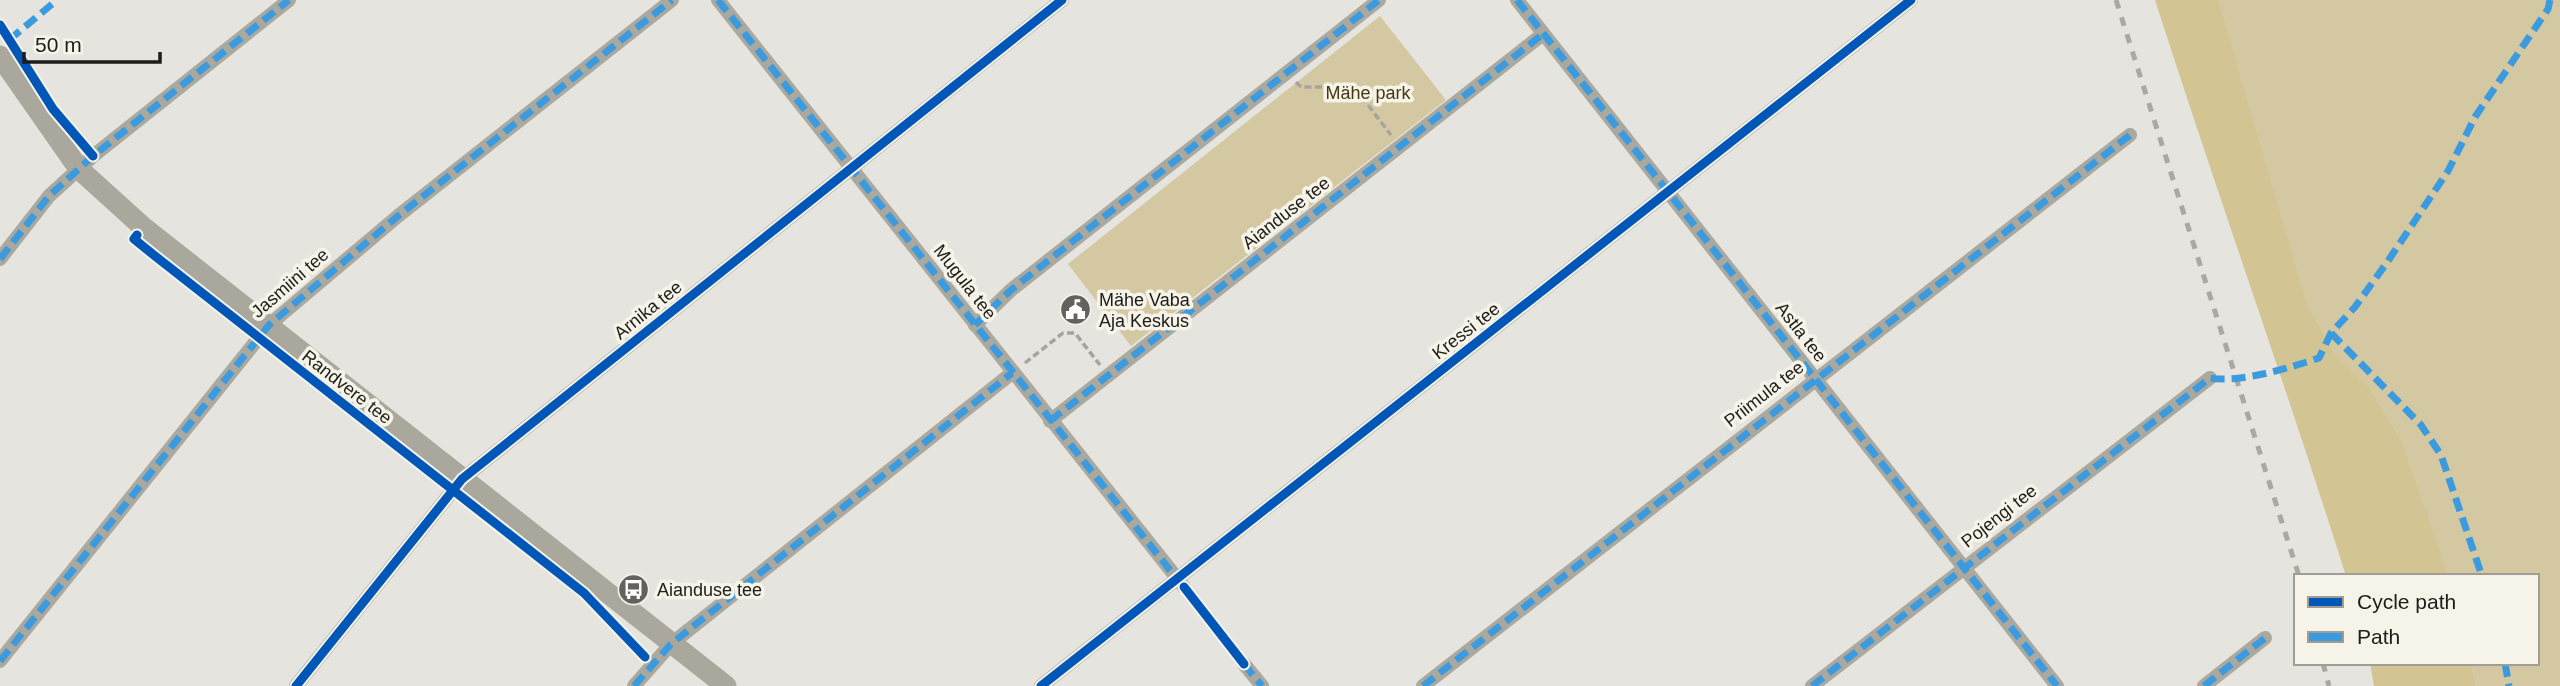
<svg xmlns="http://www.w3.org/2000/svg" width="2560" height="686" viewBox="0 0 2560 686" font-family="Helvetica,sans-serif">
	<rect width="100%" height="100%" fill="#e5e4df"/>
	<!-- green -->
	<g fill="#d4c8a2">
		<polygon points="2219,0 2560,0 2560,686 2476,686 2471,663 2537,663 2537,576 2449,576 2403,443 2369,386 2335,355 2307,303"/>
		<polygon points="1380,16 1446,100 1131,346 1068,264"/>
	</g>
	<!-- forest -->
	<g fill="#d3c494">
		<path d="M2155,0H2219L2307,303L2335,355L2369,386L2403,443L2449,576H2346C2285,383 2217,193 2155,0Z"/>
		<polygon points="2370,663 2471,663 2476,686 2374,686"/>
	</g>
	<g fill="none" stroke-linecap="round" stroke-linejoin="round">
		<!-- path -->
		<g stroke="#a7a49e" stroke-width="3.5" stroke-dasharray="7 3.5" stroke-linecap="butt">
			<polyline points="1296,82 1301,87 1322,87 1335,95 1343,91 1358,92 1391,135"/>
			<polyline points="1025,363 1063,333 1075,333 1100,365"/>
		</g>
		<!-- minor -->
		<g stroke="#aba89e" stroke-width="14">
			<polyline points="718,0 1184,587"/>
			<polyline points="1517,0 2057,686"/>
			<polyline points="0,259 49,196 93,156 289,0"/>
			<polyline points="975,325 1011,290 1379,0"/>
			<polyline points="1050,421 1543,34"/>
			<polyline points="0,661 269,325 398,216 672,0"/>
			<polyline points="1244,664 1262,686"/>
			<polyline points="296,686 462,479 1062,0"/>
			<polyline points="634,686 671,644 1012,373"/>
			<polyline points="1041,686 1911,0"/>
			<polyline points="1423,686 2130,135"/>
			<polyline points="1812,686 2210,378"/>
			<polyline points="2204,686 2265,638"/>
		</g>
		<!-- secondary -->
		<polyline stroke="#aaa79c" stroke-width="21" points="0,56 79,169 143,227 726,686"/>
		<!-- rail -->
		<g stroke="#aaa8a1" stroke-width="5" stroke-dasharray="9 9" stroke-linecap="butt">
			<polyline points="2116,0 2299,576"/>
			<polyline points="2323,663 2329,686"/>
		</g>
		<!-- quiet -->
		<g stroke="#3c9bdf" stroke-width="7" stroke-dasharray="14 7" stroke-linecap="butt">
			<polyline points="718,0 1181,584"/>
			<polyline points="1517,0 2057,686"/>
			<polyline points="9,40 57,0"/>
			<polyline points="0,259 49,196 93,156 289,0"/>
			<polyline points="975,325 1011,290 1379,0"/>
			<polyline points="2331,333 2421,425 2441,455 2482,576"/>
			<polyline points="1050,421 1543,34"/>
			<polyline points="0,661 269,325 398,216 672,0"/>
			<polyline points="2505,663 2509,686"/>
			<polyline points="1244,664 1262,686"/>
			<polyline points="634,686 671,644 1012,373"/>
			<polyline points="1423,686 2130,135"/>
			<path d="M1812,686L2210,378C2240,383 2289,368 2319,358L2331,333L2355,307L2388,261L2448,171L2475,117L2548,9L2550,0"/>
			<polyline points="2204,686 2265,638"/>
		</g>
		<defs>
			<g id="cycleway">
				<polyline points="0,25 53,109 93,156"/>
				<polyline points="137,235 134,239 155,256 584,593 645,657"/>
				<polyline points="1184,587 1244,664"/>
				<polyline points="296,686 462,479 1062,0"/>
				<polyline points="1041,686 1911,0"/>
			</g>
		</defs>
		<!-- cycleway casing -->
		<use href="#cycleway" stroke="#f6f3e9" stroke-width="13"/>
		<!-- cycleway -->
		<use href="#cycleway" stroke="#0057b8" stroke-width="9"/>
	</g>
	<!-- icons -->
	<defs>
		<symbol id="civic-disc" viewBox="-11 -11 22 22"><circle r="9.5" fill="#63625e" stroke="#f6f3e9"/><path d="M-.6-6.5H3V-4.5H.6V-3L4-1V1h2V6H-6V1h2V-1L-.6-3ZM-1.2 2.5V6h2.4V2.5Z" fill="#fff"/></symbol>
		<symbol id="bus-disc" viewBox="-11 -11 22 22"><circle r="9.5" fill="#63625e" stroke="#f6f3e9"/><path d="M-5-6H5V4H4V6H2V4H-2V6H-4V4H-5ZM-3.5-4V0h7V-4ZM-3.5 1.2v1.5H-2V1.2ZM2 1.2v1.5H3.5V1.2Z" fill="#fff"/></symbol>
	</defs>
	<g fill-rule="evenodd">
		<use href="#civic-disc" x="1058" y="292" width="35" height="35"/>
		<use href="#bus-disc" x="616" y="572" width="35" height="35"/>
	</g>
	<g text-anchor="middle" stroke-width="7" stroke-linejoin="round" paint-order="stroke">
		<!-- park labels -->
		<g font-size="18" fill="#443915" stroke="#f6f3e9">
			<text x="1368" y="99">Mähe park</text>
		</g>
		<!-- street labels -->
		<g font-size="18" fill="#1d1c18" stroke="#f6f3e9">
			<text transform="translate(1286 213) rotate(-38)" y="6">Aianduse tee</text>
			<text transform="translate(965 282) rotate(52)" y="6">Mugula tee</text>
			<text transform="translate(290 283) rotate(-41)" y="6">Jasmiini tee</text>
			<text transform="translate(648 310) rotate(-39)" y="6">Arnika tee</text>
			<text transform="translate(1466 331) rotate(-38)" y="6">Kressi tee</text>
			<text transform="translate(1801 332) rotate(52)" y="6">Astla tee</text>
			<text transform="translate(347 387) rotate(38)" y="6">Randvere tee</text>
			<text transform="translate(1764 394) rotate(-38)" y="6">Priimula tee</text>
			<text transform="translate(1999 516) rotate(-38)" y="6">Pojengi tee</text>
		</g>
		<!-- poi labels -->
		<g font-size="18" fill="#1d1c18" stroke="#f6f3e9" text-anchor="start">
			<text x="1099" y="306">Mähe Vaba<tspan x="1099" dy="21">Aja Keskus</tspan></text>
			<text x="657" y="596">Aianduse tee</text>
		</g>
	</g>
	<!-- legend -->
	<rect x="2294" y="574" width="245" height="91" fill="#f6f3e9" stroke="#9f9d95" stroke-width="2"/>
	<rect x="2308" y="597" width="35" height="10" fill="#0057b8" stroke="#9f9d95" stroke-width="2"/>
	<text x="2357" y="609" font-size="21" fill="#1d1c18">Cycle path</text>
	<rect x="2308" y="632" width="35" height="10" fill="#3c9bdf" stroke="#9f9d95" stroke-width="2"/>
	<text x="2357" y="644" font-size="21" fill="#1d1c18">Path</text>
	<!-- scale -->
	<path d="M24 52v10h136v-10" fill="none" stroke="#1d1c18" stroke-width="3.5"/>
	<text x="35" y="52" font-size="21" fill="#1d1c18" stroke="#f6f3e9" stroke-width="5" paint-order="stroke">50 m</text>
</svg>
